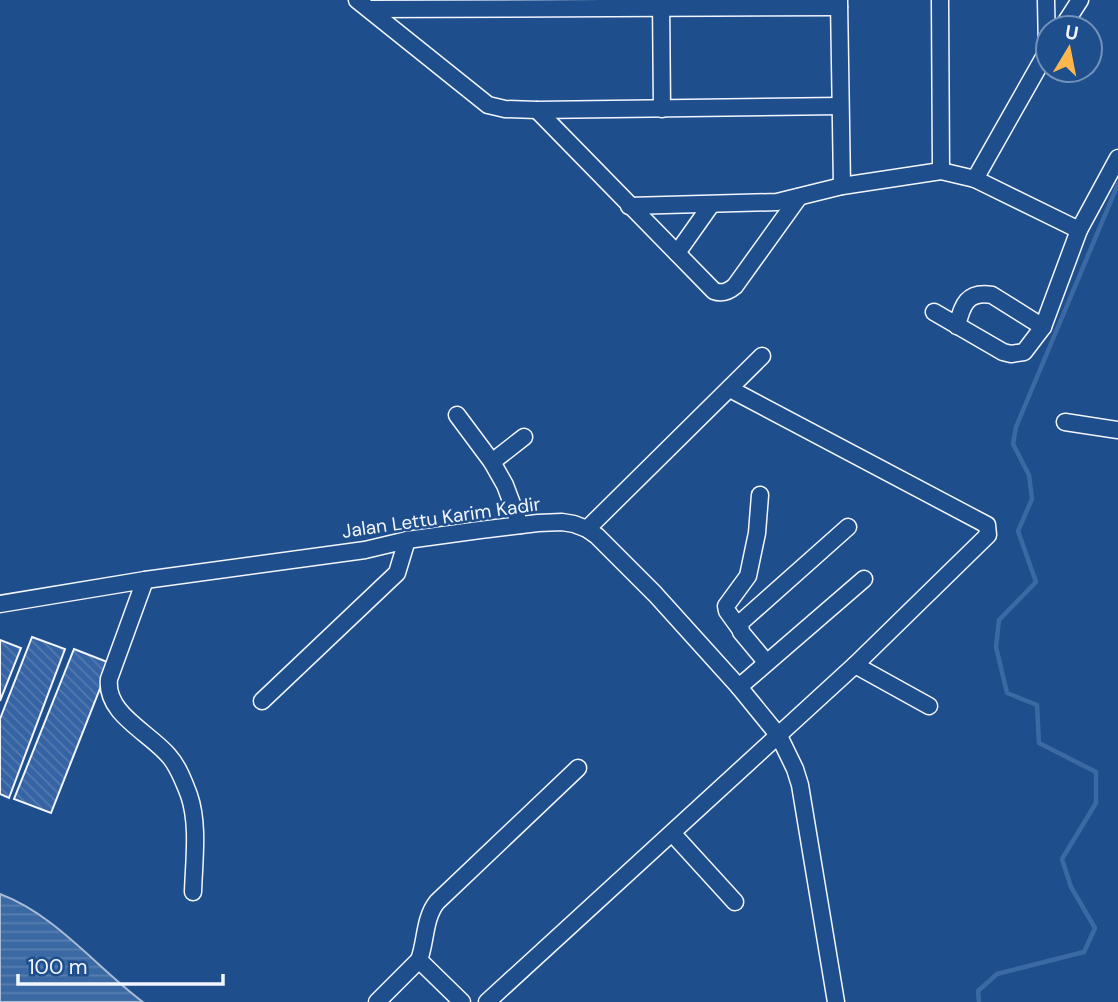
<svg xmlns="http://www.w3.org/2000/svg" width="1118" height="1002" viewBox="0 0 1118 1002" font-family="'DM Sans',sans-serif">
	<defs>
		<pattern id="water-rules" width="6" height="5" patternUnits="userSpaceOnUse" patternTransform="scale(1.75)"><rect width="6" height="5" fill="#3b69a3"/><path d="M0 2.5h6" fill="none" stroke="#587fb1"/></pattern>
		<pattern id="building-back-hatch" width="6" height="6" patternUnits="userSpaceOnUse" patternTransform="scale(1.75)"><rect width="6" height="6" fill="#3563a3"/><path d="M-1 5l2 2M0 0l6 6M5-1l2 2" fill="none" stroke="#537ab1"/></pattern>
	</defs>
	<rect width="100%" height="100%" fill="#1f4e8c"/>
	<!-- water -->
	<path fill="url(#water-rules)" stroke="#a8bbd7" stroke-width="2" d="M0,894C56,915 96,967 143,1002H0Z"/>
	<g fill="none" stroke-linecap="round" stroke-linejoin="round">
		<!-- stream -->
		<polyline stroke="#3b69a3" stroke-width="4.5" points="979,1002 978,991 997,974 1084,952 1095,928 1071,887 1062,859 1096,803 1096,772 1039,743 1037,705 1007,693 996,647 999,620 1036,582 1018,531 1032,499 1029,475 1013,444 1016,427 1118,184"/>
	</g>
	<!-- building -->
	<g fill="url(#building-back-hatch)" stroke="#f2f6ff" stroke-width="2">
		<polygon points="32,637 65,649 9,798 0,794 0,719"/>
		<polygon points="0,640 21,648 0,701"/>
		<polygon points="74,649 110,663 51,813 14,799"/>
	</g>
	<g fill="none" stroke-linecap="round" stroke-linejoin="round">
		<defs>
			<g id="minor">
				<polyline points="357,0 488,105 505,109 537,110 840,106"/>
				<polyline points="661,0 662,109"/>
				<polyline points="839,0 842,186"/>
				<polyline points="940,0 941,171"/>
				<polyline points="1046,0 1047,51"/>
				<polyline points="369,9 839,7"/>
				<polyline points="1062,28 1080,0"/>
				<path d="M537,110L714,291C722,294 728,292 735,286L799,197"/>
				<polyline points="975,179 1079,230"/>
				<polyline points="629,206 777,202 842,186 941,171 975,179 1048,50"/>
				<polyline points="677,253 711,205"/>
				<polyline points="934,312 1003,352 1011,354 1024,352 1043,327 1079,230 1118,158"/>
				<path d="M957,326C962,305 967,291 992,295L1043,327"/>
				<polyline points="457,415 492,462 505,485 520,525"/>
				<polyline points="1065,422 1118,430"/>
				<polyline points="492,462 524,437"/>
				<polyline points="587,529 762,356"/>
				<path d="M145,580L109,679C105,714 149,732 169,756C178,766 184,782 189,795C199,824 194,860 193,892"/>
				<polyline points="0,604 145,580 365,550 407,540 480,530 538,523 562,522 574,524 587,529 597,536 655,594 739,687 779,736 795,769 800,785 836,1002"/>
				<polyline points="740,629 727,611 726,606 748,576 757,533 760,495"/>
				<polyline points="766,662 741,632 740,623 848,527"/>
				<polyline points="855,665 929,706"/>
				<polyline points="739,687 864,579"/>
				<polyline points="262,701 397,573 407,540"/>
				<polyline points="673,834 735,902"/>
				<path d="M419,960C426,942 424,918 437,902L578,768"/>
				<polyline points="377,1002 419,960 462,1002"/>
				<polyline points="487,1002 855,665 988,535 987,525 730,389"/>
			</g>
		</defs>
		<!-- minor casing -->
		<use href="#minor" stroke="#f2f6ff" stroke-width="19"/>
		<!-- minor -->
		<use href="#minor" stroke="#1f4e8c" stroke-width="16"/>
	</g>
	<g text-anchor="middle" stroke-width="5" stroke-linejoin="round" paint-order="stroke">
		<!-- street labels -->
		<g font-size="19" fill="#f2f6ff" stroke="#1f4e8c">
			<text transform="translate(441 517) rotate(-8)" y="7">Jalan Lettu Karim Kadir</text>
		</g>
	</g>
	<!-- north arrow -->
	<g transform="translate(1069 49) rotate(10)"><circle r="33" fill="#1f4e8c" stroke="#7391ba" stroke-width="2"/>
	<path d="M0-5L12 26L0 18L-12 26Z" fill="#ffb74d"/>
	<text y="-10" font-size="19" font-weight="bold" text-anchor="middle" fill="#f2f6ff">U</text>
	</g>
	<!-- scale -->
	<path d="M18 974v10h205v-10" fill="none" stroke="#f2f6ff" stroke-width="3.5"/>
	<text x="28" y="974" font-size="21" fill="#f2f6ff" stroke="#1f4e8c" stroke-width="5" paint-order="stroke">100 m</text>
</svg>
